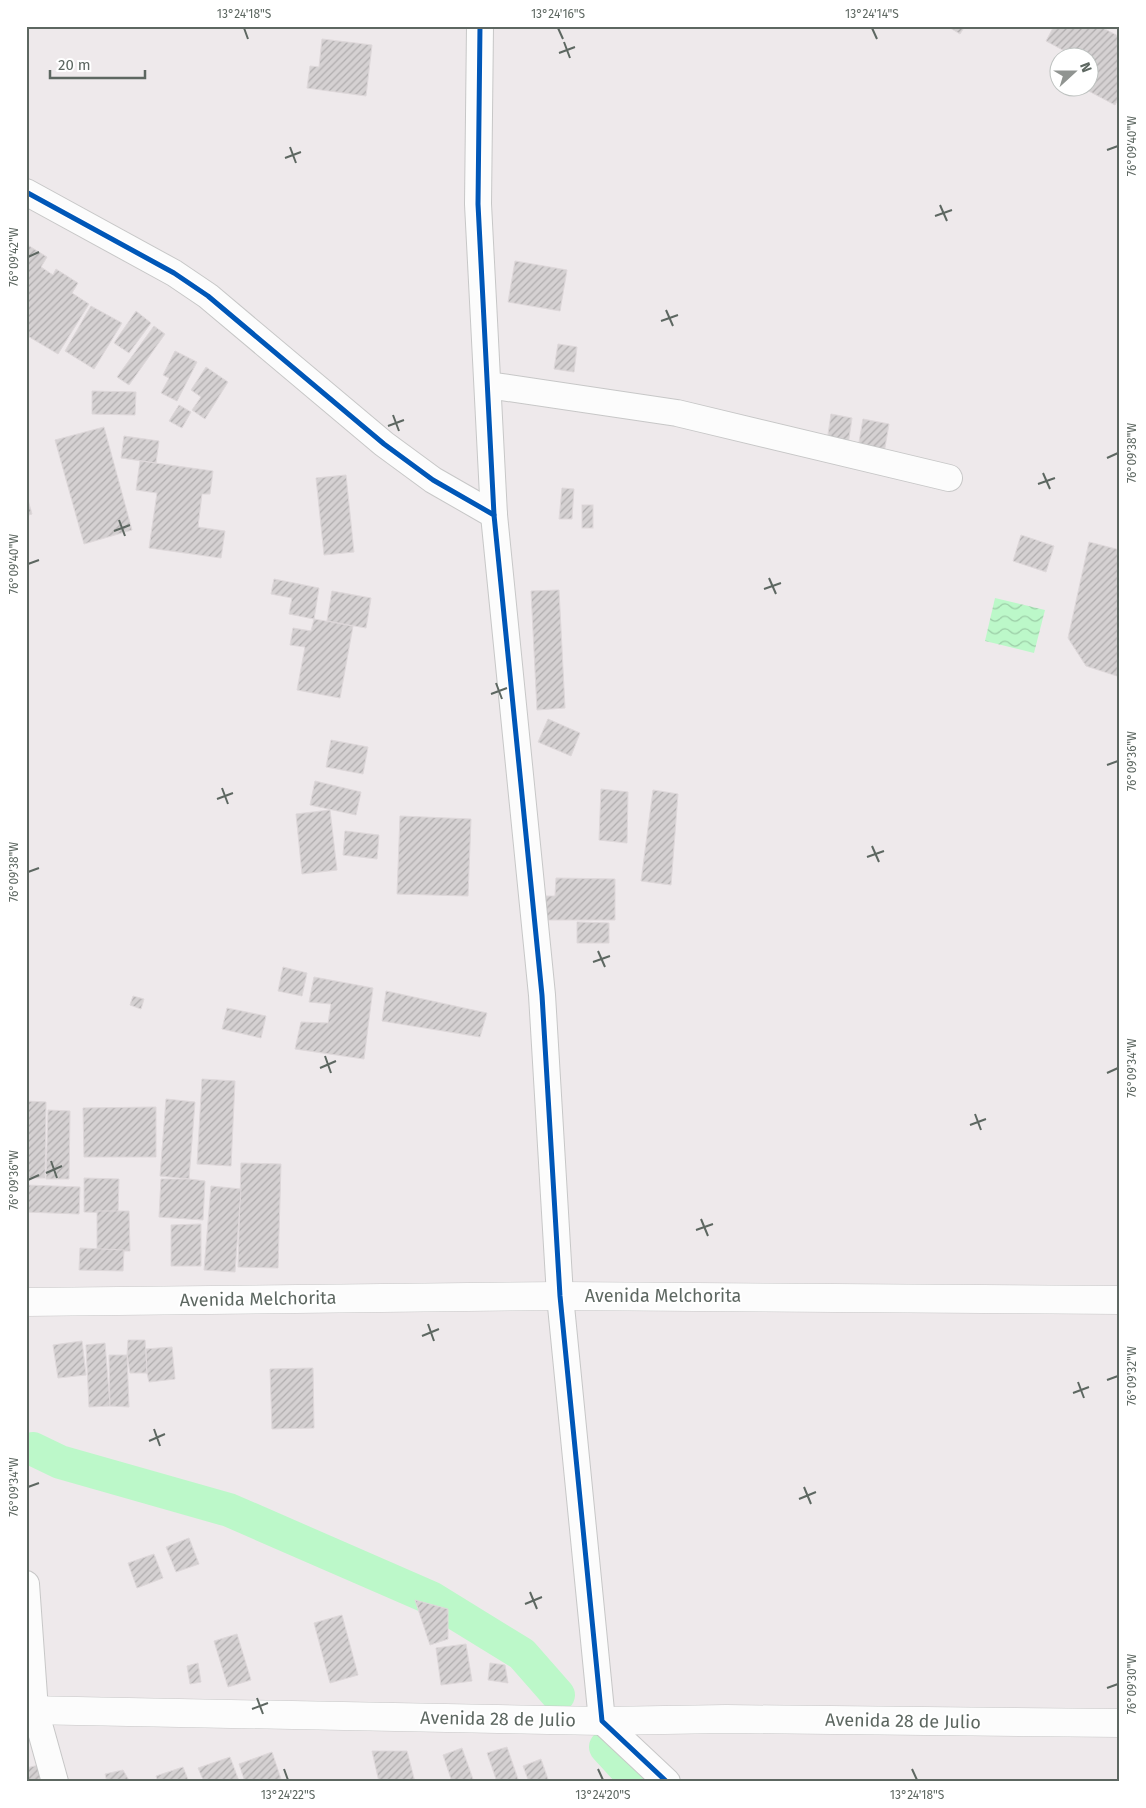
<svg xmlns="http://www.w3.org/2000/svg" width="1146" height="1808" viewBox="0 0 1146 1808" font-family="'Fira Sans',sans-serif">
	<defs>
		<pattern id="water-waves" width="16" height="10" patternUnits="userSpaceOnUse" patternTransform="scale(1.25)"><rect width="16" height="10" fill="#bcf8c9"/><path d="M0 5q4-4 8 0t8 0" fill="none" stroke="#9ccda7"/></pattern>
		<pattern id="building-hatch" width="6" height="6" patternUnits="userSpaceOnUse" patternTransform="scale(1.25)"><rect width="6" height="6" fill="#d5d1d2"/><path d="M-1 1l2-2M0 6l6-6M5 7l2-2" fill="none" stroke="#b0adae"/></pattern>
	</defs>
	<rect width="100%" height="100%" fill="#eee9eb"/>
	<!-- water -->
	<polygon fill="url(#water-waves)" points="995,598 1045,610 1034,653 985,641"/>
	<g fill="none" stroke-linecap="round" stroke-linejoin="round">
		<!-- canal -->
		<g stroke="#bcf8c9" stroke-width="34">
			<polyline points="33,1449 60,1462 229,1510 431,1598 522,1654 558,1695"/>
			<polyline points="606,1747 638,1782"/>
		</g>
	</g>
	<!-- building -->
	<g fill="url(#building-hatch)" stroke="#ded8da">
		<polygon points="947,26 965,26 960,34"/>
		<polygon points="1054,26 1099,26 1120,37 1120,95 1115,105 1083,88 1088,88 1088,58 1073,58 1074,56 1046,41"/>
		<polygon points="322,39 372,45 366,96 307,88 310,66 319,67"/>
		<polygon points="26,244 47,257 41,267 53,275 56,269 78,283 72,293 89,304 58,354 26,335"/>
		<polygon points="515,261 567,270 560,311 508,302"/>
		<polygon points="91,306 122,323 94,369 65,351"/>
		<polygon points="136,311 151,323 129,353 114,343"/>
		<polygon points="154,326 165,334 129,385 117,377"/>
		<polygon points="558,344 577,347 574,372 554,369"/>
		<polygon points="175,351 197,362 177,401 161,393 169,378 163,375"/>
		<polygon points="206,367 228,382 205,419 192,410 201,397 191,390"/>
		<polygon points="92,391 136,392 135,415 92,414"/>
		<polygon points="179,405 191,412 182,428 169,421"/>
		<polygon points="831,414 852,418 848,445 827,441"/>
		<polygon points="863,419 889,424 883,459 857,454"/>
		<polygon points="104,427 132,530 84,544 55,440"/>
		<polygon points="124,436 159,441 156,463 121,458"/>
		<polygon points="140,461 213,471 210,494 202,494 198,527 225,531 221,558 149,548 157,493 136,490"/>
		<polygon points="346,475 354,552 324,555 316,478"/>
		<polygon points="562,488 574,489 572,519 559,519"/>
		<polygon points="26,493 32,514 26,516"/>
		<rect x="582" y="505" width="11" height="23"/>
		<polygon points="1021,535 1054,546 1046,572 1013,561"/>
		<polygon points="1089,542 1120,550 1120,677 1086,666 1068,638"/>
		<polygon points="274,579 319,588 314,619 289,614 292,598 271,594"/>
		<polygon points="559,590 565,708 537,710 531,591"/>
		<polygon points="332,591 371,598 366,628 327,621"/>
		<polygon points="314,619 353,626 340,698 297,690 305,647 290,645 293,628 311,631"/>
		<polygon points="548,719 580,733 571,756 538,742"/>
		<polygon points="331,740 368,747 363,774 326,767"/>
		<polygon points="315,781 361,792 356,815 310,805"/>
		<polygon points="601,789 628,792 627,843 599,840"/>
		<polygon points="653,790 678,794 671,885 641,881"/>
		<polygon points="330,810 337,870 302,874 296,814"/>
		<polygon points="400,816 471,819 468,896 397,894"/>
		<polygon points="345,831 379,835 377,859 343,855"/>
		<polygon points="556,878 615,879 615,920 543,920 543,896 555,896"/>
		<polygon points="577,922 609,923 609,943 577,943"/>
		<polygon points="283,967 307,973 302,996 278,991"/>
		<polygon points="314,977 373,988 364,1059 295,1049 301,1022 328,1023 331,1004 309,1002"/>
		<polygon points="386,991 487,1013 480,1037 382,1021"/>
		<polygon points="133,996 144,999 141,1009 130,1005"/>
		<polygon points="227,1008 266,1016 261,1038 222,1029"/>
		<polygon points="202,1079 235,1081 231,1166 197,1164"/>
		<polygon points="166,1099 195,1102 189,1179 160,1176"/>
		<polygon points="26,1101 46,1102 45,1178 26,1178"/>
		<polygon points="156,1107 156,1157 84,1157 83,1108"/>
		<polygon points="48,1110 70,1111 69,1179 46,1179"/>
		<polygon points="241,1163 281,1164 278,1268 238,1267"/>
		<polygon points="84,1178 119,1179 118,1213 84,1212"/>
		<polygon points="161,1179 189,1179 205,1181 203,1220 159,1217"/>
		<polygon points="26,1185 80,1187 79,1214 26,1212"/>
		<polygon points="211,1186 241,1189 235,1272 204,1270"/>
		<polygon points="97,1211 129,1211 130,1251 97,1251"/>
		<polygon points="201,1224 201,1266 171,1266 171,1225"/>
		<polygon points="80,1248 124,1250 123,1271 79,1270"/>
		<polygon points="128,1340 145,1340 147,1373 130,1373 127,1355"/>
		<polygon points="82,1341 86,1375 58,1378 53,1345"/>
		<polygon points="105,1343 110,1406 89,1407 86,1345"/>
		<polygon points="172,1347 175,1379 149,1382 147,1373 146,1349"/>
		<polygon points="109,1355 127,1355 129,1407 110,1406"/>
		<polygon points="313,1368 314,1428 272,1429 270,1369"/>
		<polygon points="189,1538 199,1564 176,1572 166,1547"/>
		<polygon points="154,1554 163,1578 137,1588 128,1563"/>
		<polygon points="415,1600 448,1609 448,1639 430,1645"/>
		<polygon points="342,1615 358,1675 330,1683 314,1623"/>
		<polygon points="237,1634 251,1680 228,1687 214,1641"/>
		<polygon points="466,1644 472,1681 441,1685 436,1648"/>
		<polygon points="198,1663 201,1682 190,1684 187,1666"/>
		<polygon points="490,1663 505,1665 508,1683 488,1680"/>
		<polygon points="507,1747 518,1779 510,1782 497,1782 487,1753"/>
		<polygon points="462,1748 474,1782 452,1782 443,1755"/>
		<polygon points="372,1751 407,1751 415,1782 379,1782"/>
		<polygon points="272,1752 282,1782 245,1782 239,1764"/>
		<polygon points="230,1757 239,1781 204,1782 198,1768"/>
		<polygon points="541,1759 549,1782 529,1782 523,1766"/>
		<polygon points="44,1764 48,1782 26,1782 26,1768"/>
		<polygon points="183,1767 189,1782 158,1782 156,1776"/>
		<polygon points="123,1770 130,1782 107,1782 105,1774"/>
	</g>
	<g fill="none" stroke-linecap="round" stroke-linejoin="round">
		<defs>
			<g id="minor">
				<polyline points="480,26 478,204 494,515"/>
				<polyline points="26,192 174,273 208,296 384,444 433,480 494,515 542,995 560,1296 602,1721 667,1782"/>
				<polyline points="488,385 677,413 949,478"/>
				<polyline points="26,1584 35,1710 55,1782"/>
			</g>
			<g id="secondary">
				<polyline points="26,1302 560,1296 1120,1300"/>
				<polyline points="26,1710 602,1721 726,1719 1120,1723"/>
			</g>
		</defs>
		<!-- minor casing -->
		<use href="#minor" stroke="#c7c7c7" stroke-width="28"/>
		<!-- secondary casing -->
		<use href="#secondary" stroke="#c7c7c7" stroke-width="29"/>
		<!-- minor -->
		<use href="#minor" stroke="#fcfcfc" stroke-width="26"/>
		<!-- secondary -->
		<use href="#secondary" stroke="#fcfcfc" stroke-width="28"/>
		<defs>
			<g id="cycleway">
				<polyline points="480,26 478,204 494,515"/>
				<polyline points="26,192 174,273 208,296 384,444 433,480 494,515 542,995 560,1296 602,1721 667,1782"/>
			</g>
		</defs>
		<!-- cycleway casing -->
		<use href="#cycleway" stroke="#fff" stroke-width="8"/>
		<!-- cycleway -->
		<use href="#cycleway" stroke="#0057b8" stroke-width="5"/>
	</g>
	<!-- ticks -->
	<path fill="none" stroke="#5d6761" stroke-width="2" d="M244,28L248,39M558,28L563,39M872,28L877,39M564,42L570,58M559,53L575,47M290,147L296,163M1107,150L1118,146M285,158L301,152M940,205L947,221M935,216L952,210M28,257L39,252M666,310L673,326M661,321L678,315M393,415L399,431M388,426L404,420M1107,458L1118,453M1043,473L1050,489M1038,484L1055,478M119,520L125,536M114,531L130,525M28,564L39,560M769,578L776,594M764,589L781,583M496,683L502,699M491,694L507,688M1107,765L1118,761M222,788L228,804M217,799L233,793M872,846L879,862M867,857L884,851M28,872L39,868M598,951L605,967M593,962L610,956M325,1056L331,1073M320,1068L336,1061M1107,1073L1118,1068M975,1114L981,1130M970,1125L986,1119M51,1161L57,1178M46,1173L62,1166M28,1180L39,1175M701,1219L708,1236M696,1230L713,1224M428,1324L434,1341M422,1336L439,1329M1107,1380L1118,1376M1078,1382L1084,1398M1073,1393L1089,1387M154,1429L160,1446M149,1441L165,1434M28,1487L39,1483M804,1487L811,1504M799,1499L816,1492M530,1592L537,1609M525,1604L542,1597M1107,1688L1118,1684M257,1698L263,1714M252,1709L268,1703M284,1769L288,1780M598,1769L603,1780M912,1769L917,1780"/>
	<g text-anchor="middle" stroke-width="4" stroke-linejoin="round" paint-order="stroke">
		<!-- street labels -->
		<g font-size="18" fill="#5d6761" stroke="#fff">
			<text x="663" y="1302">Avenida Melchorita</text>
			<text transform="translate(258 1299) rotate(-1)" y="6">Avenida Melchorita</text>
			<text transform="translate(498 1719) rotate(1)" y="6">Avenida 28 de Julio</text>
			<text transform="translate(903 1721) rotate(1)" y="6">Avenida 28 de Julio</text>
		</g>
	</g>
	<!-- border -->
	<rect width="1146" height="1808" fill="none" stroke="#ffffff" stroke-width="55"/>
	<!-- north arrow -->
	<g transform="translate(1074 72) rotate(69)"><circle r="24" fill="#ffffff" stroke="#bec2c0"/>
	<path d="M0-4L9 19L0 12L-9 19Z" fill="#909491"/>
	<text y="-8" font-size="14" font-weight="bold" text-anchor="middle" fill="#5d6761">N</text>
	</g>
	<!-- scale -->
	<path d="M50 70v8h95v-8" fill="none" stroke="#5d6761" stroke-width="2.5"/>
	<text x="58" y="70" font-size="15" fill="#5d6761" stroke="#ffffff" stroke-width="4" paint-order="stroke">20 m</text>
	<rect x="28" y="28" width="1090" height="1752" fill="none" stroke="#5d6761" stroke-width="2"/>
	<g font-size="12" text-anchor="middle" fill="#5d6761">
		<text x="244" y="18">13°24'18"S</text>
		<text x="558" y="18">13°24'16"S</text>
		<text x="872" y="18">13°24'14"S</text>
		<text transform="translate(1132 146) rotate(-90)" y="4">76°09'40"W</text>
		<text transform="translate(14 257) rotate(-90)" y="4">76°09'42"W</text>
		<text transform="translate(1132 453) rotate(-90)" y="4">76°09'38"W</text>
		<text transform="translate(14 564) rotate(-90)" y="4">76°09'40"W</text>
		<text transform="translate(1132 761) rotate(-90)" y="4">76°09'36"W</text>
		<text transform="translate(14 872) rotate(-90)" y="4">76°09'38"W</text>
		<text transform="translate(1132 1068) rotate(-90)" y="4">76°09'34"W</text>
		<text transform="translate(14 1180) rotate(-90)" y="4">76°09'36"W</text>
		<text transform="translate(1132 1376) rotate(-90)" y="4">76°09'32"W</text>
		<text transform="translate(14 1487) rotate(-90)" y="4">76°09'34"W</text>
		<text transform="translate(1132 1684) rotate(-90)" y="4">76°09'30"W</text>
		<text x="288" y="1799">13°24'22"S</text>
		<text x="603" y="1799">13°24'20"S</text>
		<text x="917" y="1799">13°24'18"S</text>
	</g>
</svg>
